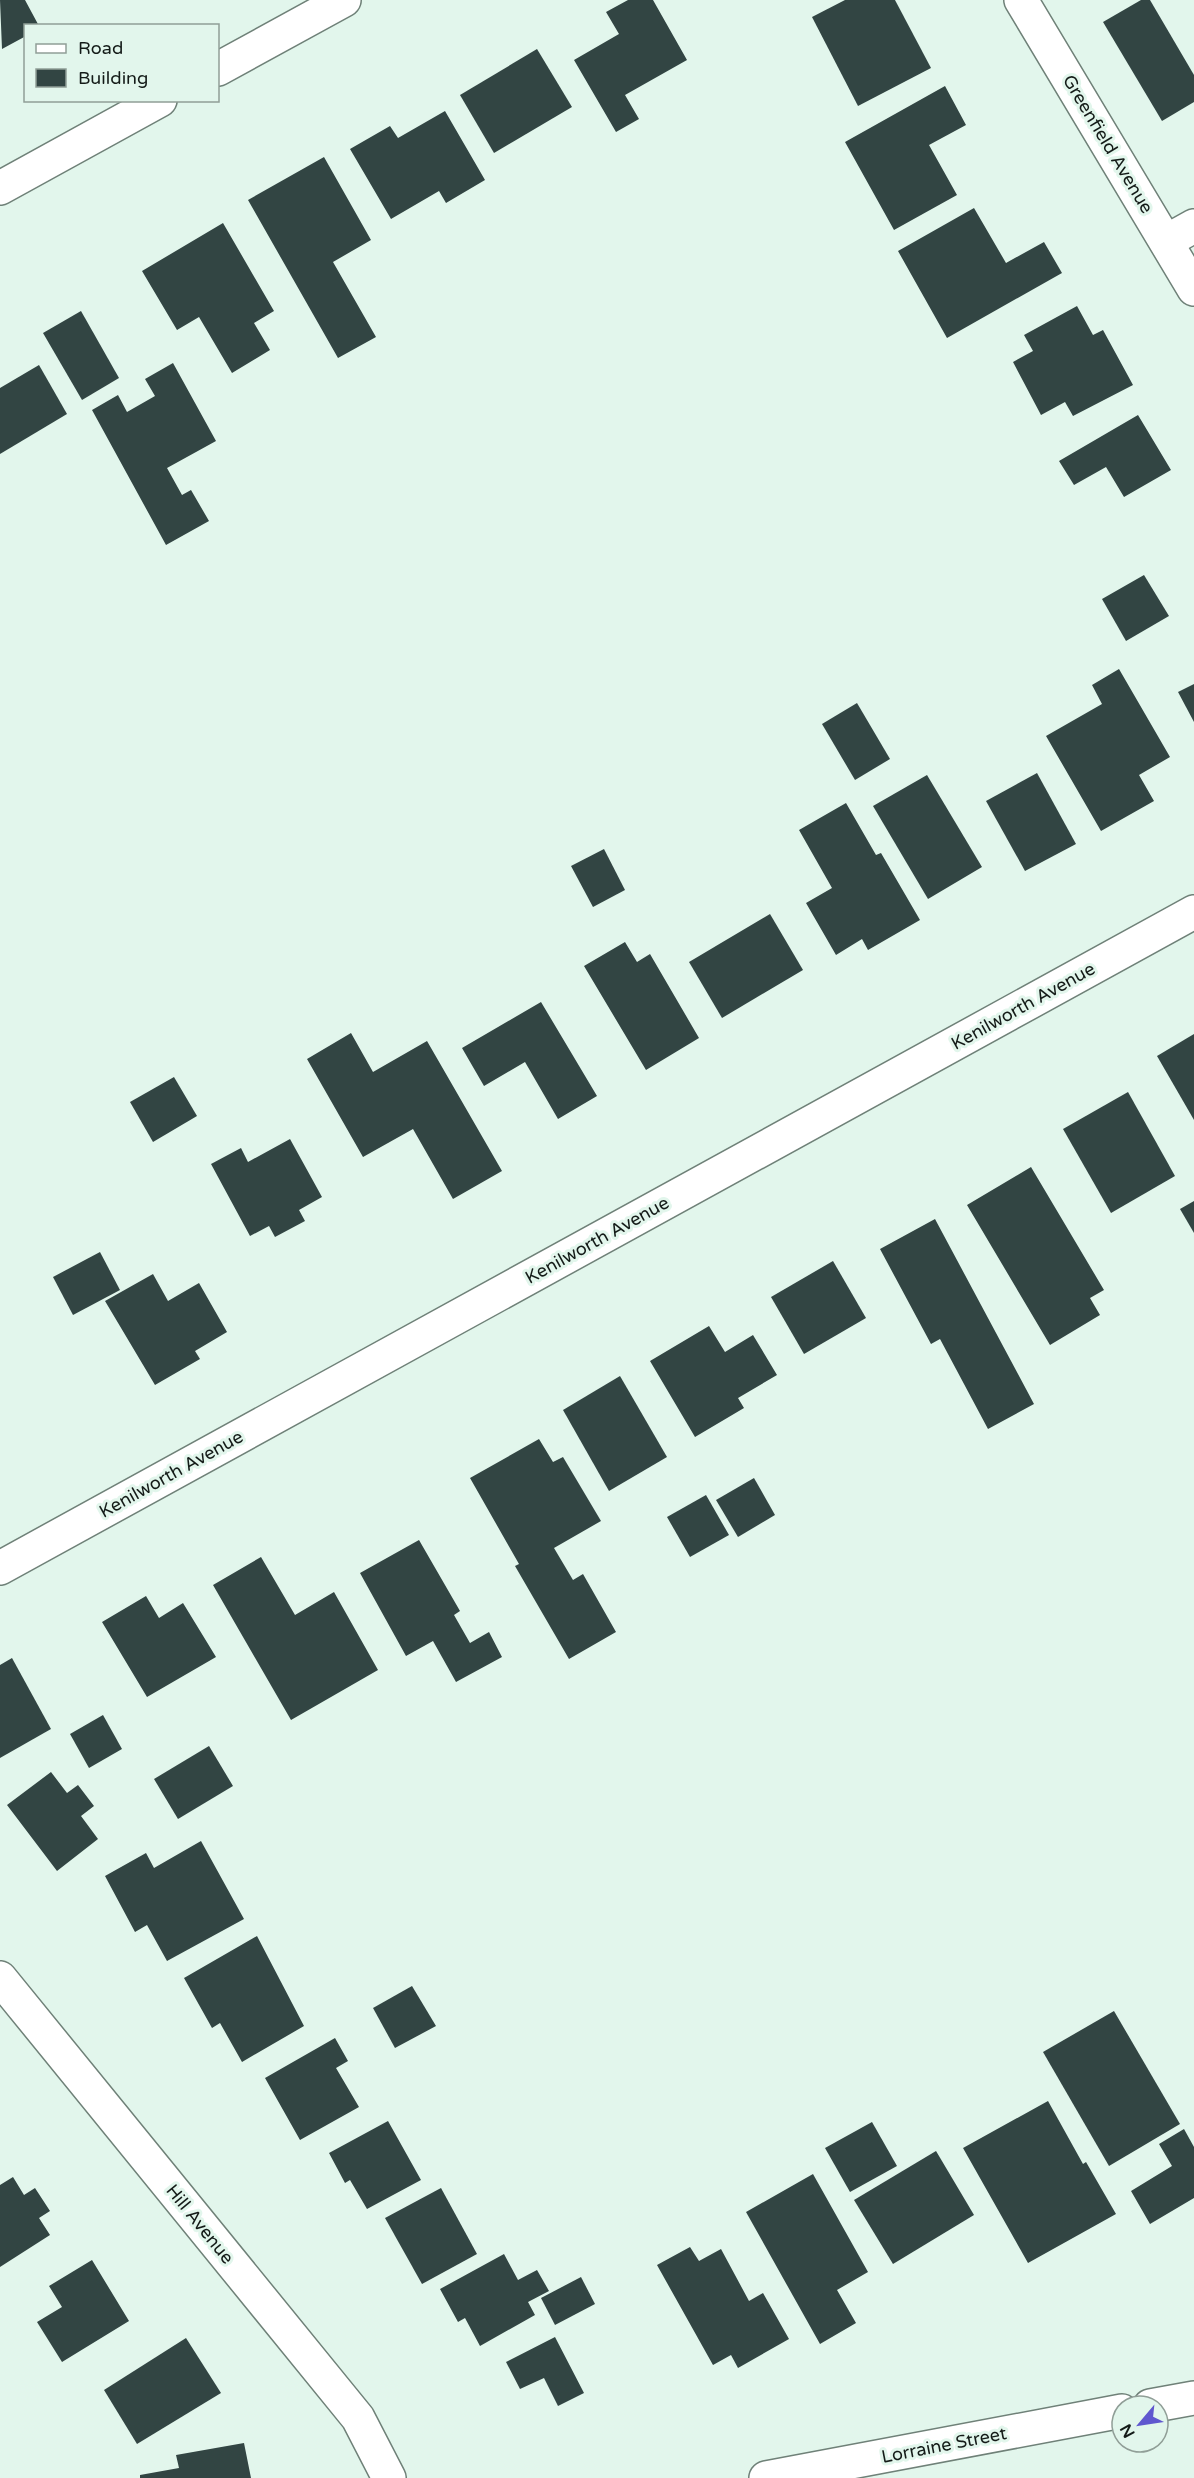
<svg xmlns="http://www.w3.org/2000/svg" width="1194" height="2478" viewBox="0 0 1194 2478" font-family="'Varela Round',sans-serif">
	<rect width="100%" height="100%" fill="#e2f6ec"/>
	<!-- building -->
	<g fill="#324543">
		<polygon points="0,0 25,0 39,26 26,26 26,36 2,49"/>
		<polygon points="628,0 653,0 687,60 625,95 639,119 616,132 574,60 619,34 606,12"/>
		<polygon points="845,0 895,0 931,68 858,106 812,17"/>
		<polygon points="1141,0 1150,0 1194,75 1194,102 1162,121 1103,22"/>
		<polygon points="537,49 572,107 494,153 460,95"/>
		<polygon points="945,86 966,125 929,145 957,195 894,230 845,142"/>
		<polygon points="445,111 485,180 446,203 439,191 391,219 350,149 390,126 398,138"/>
		<polygon points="324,157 371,240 333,262 376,337 338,358 248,200"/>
		<polygon points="974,208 1006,263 1044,242 1062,273 947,338 898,251"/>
		<polygon points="223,223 274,311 254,323 270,350 232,373 199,317 177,330 142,271"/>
		<polygon points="1077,306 1093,335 1103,330 1133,385 1073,416 1065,402 1041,415 1013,362 1033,351 1024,335"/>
		<polygon points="81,311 119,378 82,400 43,333"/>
		<polygon points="173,363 216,441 167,468 182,495 191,490 209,521 166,545 92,410 118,395 127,412 155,396 145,379"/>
		<polygon points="39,365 67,414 0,454 0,388"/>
		<polygon points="1138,415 1171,470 1124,497 1106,467 1074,485 1059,461"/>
		<polygon points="1144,575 1169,616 1126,641 1102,599"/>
		<polygon points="1119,669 1170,757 1139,775 1154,801 1101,831 1046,736 1102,704 1092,685"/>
		<polygon points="1194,684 1194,722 1178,692"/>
		<polygon points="857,703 890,759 855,780 822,724"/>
		<polygon points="1037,773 1076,844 1025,871 986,801"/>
		<polygon points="927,775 982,867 928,899 873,806"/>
		<polygon points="846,803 876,855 881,853 920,920 868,950 862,939 836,955 806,903 832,888 799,830"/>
		<polygon points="604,849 625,890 593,907 571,866"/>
		<polygon points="770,914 803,970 722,1018 689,962"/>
		<polygon points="625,942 637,962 650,954 699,1038 646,1070 584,966"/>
		<polygon points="541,1002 597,1096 558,1119 525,1062 484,1086 462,1048"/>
		<polygon points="351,1033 373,1072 427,1041 502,1171 453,1199 413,1129 363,1157 307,1059"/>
		<polygon points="1194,1034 1194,1120 1157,1056"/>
		<polygon points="174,1077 197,1116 153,1142 130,1102"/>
		<polygon points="1128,1092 1175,1176 1111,1213 1063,1129"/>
		<polygon points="290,1139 322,1197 299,1210 305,1221 275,1237 269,1226 250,1236 211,1164 241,1148 248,1162"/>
		<polygon points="1031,1167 1104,1290 1090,1298 1100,1315 1050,1345 967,1205"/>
		<polygon points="1194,1201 1194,1233 1180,1209"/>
		<polygon points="935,1219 1034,1404 988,1429 940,1339 931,1344 880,1249"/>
		<polygon points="100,1252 120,1290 73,1315 53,1277"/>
		<polygon points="833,1261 866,1318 804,1354 771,1297"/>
		<polygon points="153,1274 168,1301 199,1283 227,1332 195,1351 200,1359 155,1385 105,1301"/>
		<polygon points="709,1326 725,1352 753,1335 777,1375 738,1398 744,1408 695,1437 650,1361"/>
		<polygon points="620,1376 667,1457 609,1491 563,1410"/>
		<polygon points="539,1439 553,1462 563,1457 601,1521 554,1548 573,1580 583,1574 616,1632 569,1659 515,1566 519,1564 470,1478"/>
		<polygon points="754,1478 775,1515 738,1537 716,1500"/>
		<polygon points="706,1495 729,1535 690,1557 667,1517"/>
		<polygon points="419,1540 460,1611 454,1615 470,1643 489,1632 502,1657 456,1682 433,1641 406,1656 360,1573"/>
		<polygon points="261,1557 295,1615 334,1592 378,1670 291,1720 213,1585"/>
		<polygon points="146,1596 159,1618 183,1603 216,1657 147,1697 102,1622"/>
		<polygon points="12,1658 51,1729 0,1758 0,1665"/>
		<polygon points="103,1715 122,1749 89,1768 70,1734"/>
		<polygon points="209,1746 233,1786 178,1819 154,1779"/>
		<polygon points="51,1772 67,1793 78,1785 94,1806 81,1816 98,1839 57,1871 7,1805"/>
		<polygon points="201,1841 244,1919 167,1961 147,1925 135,1932 105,1876 146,1853 154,1868"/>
		<polygon points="257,1936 304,2026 242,2062 220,2023 212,2028 184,1978"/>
		<polygon points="412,1986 436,2026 395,2048 373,2008"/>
		<polygon points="1114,2011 1180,2124 1109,2166 1043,2052"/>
		<polygon points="335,2038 348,2061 336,2068 359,2107 300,2140 265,2078"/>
		<polygon points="1048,2101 1083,2164 1086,2162 1116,2214 1028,2263 963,2148"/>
		<polygon points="388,2121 421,2180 367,2209 350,2180 345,2183 329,2153"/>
		<polygon points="872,2122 897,2166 850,2192 825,2148"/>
		<polygon points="1184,2129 1194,2147 1194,2198 1150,2224 1131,2191 1172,2166 1159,2144"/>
		<polygon points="936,2151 974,2215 893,2264 854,2200"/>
		<polygon points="813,2174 868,2272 837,2290 856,2323 820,2344 746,2212"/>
		<polygon points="13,2177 24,2195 35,2188 50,2211 39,2218 50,2235 0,2267 0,2185"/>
		<polygon points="441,2188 477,2254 422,2284 385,2218"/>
		<polygon points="690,2247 699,2261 721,2249 749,2301 763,2293 789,2339 738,2368 731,2355 713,2365 657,2265"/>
		<polygon points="504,2254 518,2280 537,2270 549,2291 528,2302 535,2315 480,2346 465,2318 458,2322 440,2289"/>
		<polygon points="92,2260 129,2321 62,2362 37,2322 62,2307 49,2286"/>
		<polygon points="581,2277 595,2304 555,2325 541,2298"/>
		<polygon points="555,2337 584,2393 558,2406 544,2378 520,2389 506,2362"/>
		<polygon points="186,2338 221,2393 137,2444 104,2390"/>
		<polygon points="244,2443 251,2478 140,2478 140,2475 179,2468 176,2455"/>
	</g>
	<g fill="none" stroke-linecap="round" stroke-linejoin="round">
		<defs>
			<g id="minor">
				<polyline points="1021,0 1194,289"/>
				<polyline points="218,69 344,0"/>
				<polyline points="0,188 160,100"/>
				<polyline points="1167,241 1194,226"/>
				<polyline points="0,1568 1194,912"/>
				<polyline points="0,1978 358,2418 389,2478"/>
				<polyline points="1150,2406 1194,2398"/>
				<polyline points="766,2478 1122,2411"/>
			</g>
		</defs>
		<!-- minor casing -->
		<use href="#minor" stroke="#6f8178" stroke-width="36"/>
		<!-- minor -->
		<use href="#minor" stroke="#fff" stroke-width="33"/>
	</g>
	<g text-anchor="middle" stroke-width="6" stroke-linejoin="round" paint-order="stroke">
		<!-- street labels -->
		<g font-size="18" fill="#141b18" stroke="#e2f6ec">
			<text transform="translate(1108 144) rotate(59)" y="6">Greenfield Avenue</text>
			<text transform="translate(1023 1006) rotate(-29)" y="6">Kenilworth Avenue</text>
			<text transform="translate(597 1240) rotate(-29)" y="6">Kenilworth Avenue</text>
			<text transform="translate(171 1474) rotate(-29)" y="6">Kenilworth Avenue</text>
			<text transform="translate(200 2224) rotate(51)" y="6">Hill Avenue</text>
			<text transform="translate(944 2445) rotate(-11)" y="6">Lorraine Street</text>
		</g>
	</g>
	<!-- legend -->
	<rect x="24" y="24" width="195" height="78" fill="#e2f6ec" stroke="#909e97" stroke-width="1.5"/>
	<rect x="36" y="44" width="30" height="9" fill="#ffffff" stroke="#909e97" stroke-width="1.5"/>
	<text x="78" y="54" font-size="18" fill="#141b18">Road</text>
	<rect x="36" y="69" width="30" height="18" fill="#324543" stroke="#909e97" stroke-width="1.5"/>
	<text x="78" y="84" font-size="18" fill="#141b18">Building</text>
	<!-- north arrow -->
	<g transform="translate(1140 2424) rotate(241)"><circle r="28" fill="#e2f6ec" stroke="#909e97" stroke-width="1.5"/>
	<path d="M0-4.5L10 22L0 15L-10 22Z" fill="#5f57cf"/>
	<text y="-9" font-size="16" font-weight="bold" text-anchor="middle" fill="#141b18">N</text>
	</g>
</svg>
